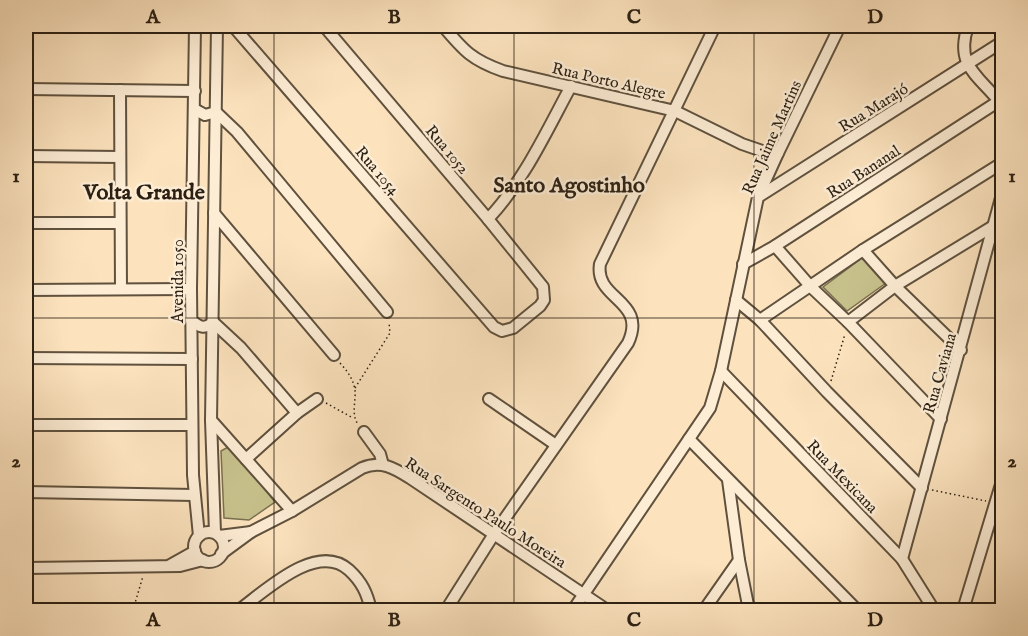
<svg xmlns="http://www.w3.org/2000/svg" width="1028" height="636" viewBox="0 0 1028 636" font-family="'IM FELL English',serif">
	<rect width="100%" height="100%" fill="#fce3be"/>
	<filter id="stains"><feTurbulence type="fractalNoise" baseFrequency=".00333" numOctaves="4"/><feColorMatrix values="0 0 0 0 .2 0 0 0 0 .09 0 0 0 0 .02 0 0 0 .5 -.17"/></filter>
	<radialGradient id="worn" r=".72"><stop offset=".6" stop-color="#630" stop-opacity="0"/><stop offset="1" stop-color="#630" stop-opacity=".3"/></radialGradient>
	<!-- green -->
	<g fill="#c7c18c" stroke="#797050" stroke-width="1.5">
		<polygon points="862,258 886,283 847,311 823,287"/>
		<polygon points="230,446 275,502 249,520 224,518 221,451"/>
	</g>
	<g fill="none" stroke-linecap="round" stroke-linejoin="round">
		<defs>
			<g id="street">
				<polyline points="195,26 191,289 193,475 199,536"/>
				<polyline points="233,26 494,327 502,331 513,328 540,306 544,300 543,287 488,219 324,26"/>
				<path d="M443,26C464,51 472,60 503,71L675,111L742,144L765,152L778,153"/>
				<path d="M968,26C954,67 980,76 1002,105"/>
				<polyline points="26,89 195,91"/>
				<polyline points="120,90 121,289"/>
				<polyline points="194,109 205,115 216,112 237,132 387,312"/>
				<polyline points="26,156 120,157"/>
				<polyline points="758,197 1002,42"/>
				<polyline points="214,213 334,355"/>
				<path d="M488,219C524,181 546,132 571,86"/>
				<polyline points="26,223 120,223"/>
				<polyline points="775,246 811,287 848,322 941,419"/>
				<polyline points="863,250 895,286 961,350"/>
				<polyline points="743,264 775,246 999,101"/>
				<polyline points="26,290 191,289"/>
				<polyline points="736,300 760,320 827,392 922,488"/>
				<path d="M191,320C199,327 205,330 213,322L241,348L297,413"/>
				<polyline points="760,320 863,250 1002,163"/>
				<polyline points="848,322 895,286 995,225"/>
				<polyline points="26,358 192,359"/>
				<polyline points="721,371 902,559 934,610"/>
				<polyline points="489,399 556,445"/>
				<polyline points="211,420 292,511"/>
				<polyline points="26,425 192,425"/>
				<polyline points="364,432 380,454 383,465"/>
				<polyline points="689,439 857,610"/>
				<polyline points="246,459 297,413 317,399"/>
				<polyline points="728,480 739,560 749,610"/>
				<polyline points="26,492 194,495"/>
				<circle cx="209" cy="547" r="15"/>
				<polyline points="215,533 211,420 217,26"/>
				<polyline points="219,536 251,532"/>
				<path d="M221,554L251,532L292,511L362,468C381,460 394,468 410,478L607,610"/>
				<polyline points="902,559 1002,194"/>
				<polyline points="170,565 195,551"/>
				<polyline points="26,568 180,566 203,560"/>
				<path d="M239,610C265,591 317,541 349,570C362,582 367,593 371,610"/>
				<path d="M446,610L494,534L628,343C648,300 594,300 600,264L715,26"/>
				<polyline points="573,610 710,408 721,371 758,197 778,153 840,26"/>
				<polyline points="704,610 739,560"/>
				<polyline points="963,610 1002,481"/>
			</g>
		</defs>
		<!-- street casing -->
		<use href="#street" stroke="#5f513e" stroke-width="14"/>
		<!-- path -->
		<g stroke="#2b2014" stroke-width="1.5" stroke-dasharray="1.5 3" stroke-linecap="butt">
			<path d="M340,363C347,371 353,378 355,390C356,401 351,415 358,424"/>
			<polyline points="831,381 845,334"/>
			<polyline points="355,388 390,333 389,322"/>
			<polyline points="326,403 353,418"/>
			<polyline points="932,490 986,501"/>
			<polyline points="133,610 143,576"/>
		</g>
		<!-- street -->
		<use href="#street" stroke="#fdedd5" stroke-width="10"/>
	</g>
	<!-- grid -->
	<path fill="none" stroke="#2b2014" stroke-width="1.5" stroke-opacity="0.55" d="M274,26V610M514,26V610M754,26V610M26,318H1002"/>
	<g text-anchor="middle" stroke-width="5" stroke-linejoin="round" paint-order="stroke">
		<!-- street labels -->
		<g font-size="16" fill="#2b2014" stroke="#fdedd5">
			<text transform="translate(609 80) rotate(13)" y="6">Rua Porto Alegre</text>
			<text transform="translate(873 107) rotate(-32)" y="6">Rua Marajó</text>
			<text transform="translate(771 137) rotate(-66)" y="6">Rua Jaime Martins</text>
			<text transform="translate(448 149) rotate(50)" y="6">Rua 1052</text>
			<text transform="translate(378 170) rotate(49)" y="6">Rua 1054</text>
			<text transform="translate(863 171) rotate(-33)" y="6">Rua Bananal</text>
			<text transform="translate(177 281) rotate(-90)" y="6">Avenida 1050</text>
			<text transform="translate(939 373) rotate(-74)" y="6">Rua Caviana</text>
			<text transform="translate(843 476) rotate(46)" y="6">Rua Mexicana</text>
			<text transform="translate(486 512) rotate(33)" y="6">Rua Sargento Paulo Moreira</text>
		</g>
		<!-- district labels -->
		<g font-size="22" font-weight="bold" fill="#2b2014" stroke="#fdedd5">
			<text x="569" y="192">Santo Agostinho</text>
			<text x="144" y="199">Volta Grande</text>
		</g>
	</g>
	<!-- margin -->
	<rect width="1028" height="636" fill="none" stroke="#fce3be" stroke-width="66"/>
	<rect x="33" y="33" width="962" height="570" fill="none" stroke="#2b2014" stroke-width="2"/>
	<g font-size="20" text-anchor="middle" font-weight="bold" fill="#2b2014">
		<text x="153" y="23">A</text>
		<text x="394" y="23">B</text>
		<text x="634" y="23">C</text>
		<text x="875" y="23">D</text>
		<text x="16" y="182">1</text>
		<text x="1012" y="182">1</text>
		<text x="16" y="467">2</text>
		<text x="1012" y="467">2</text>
		<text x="153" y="626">A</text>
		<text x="394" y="626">B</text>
		<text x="634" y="626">C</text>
		<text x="875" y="626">D</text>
	</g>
	<rect width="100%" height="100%" filter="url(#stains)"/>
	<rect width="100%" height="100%" fill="url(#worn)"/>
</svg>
